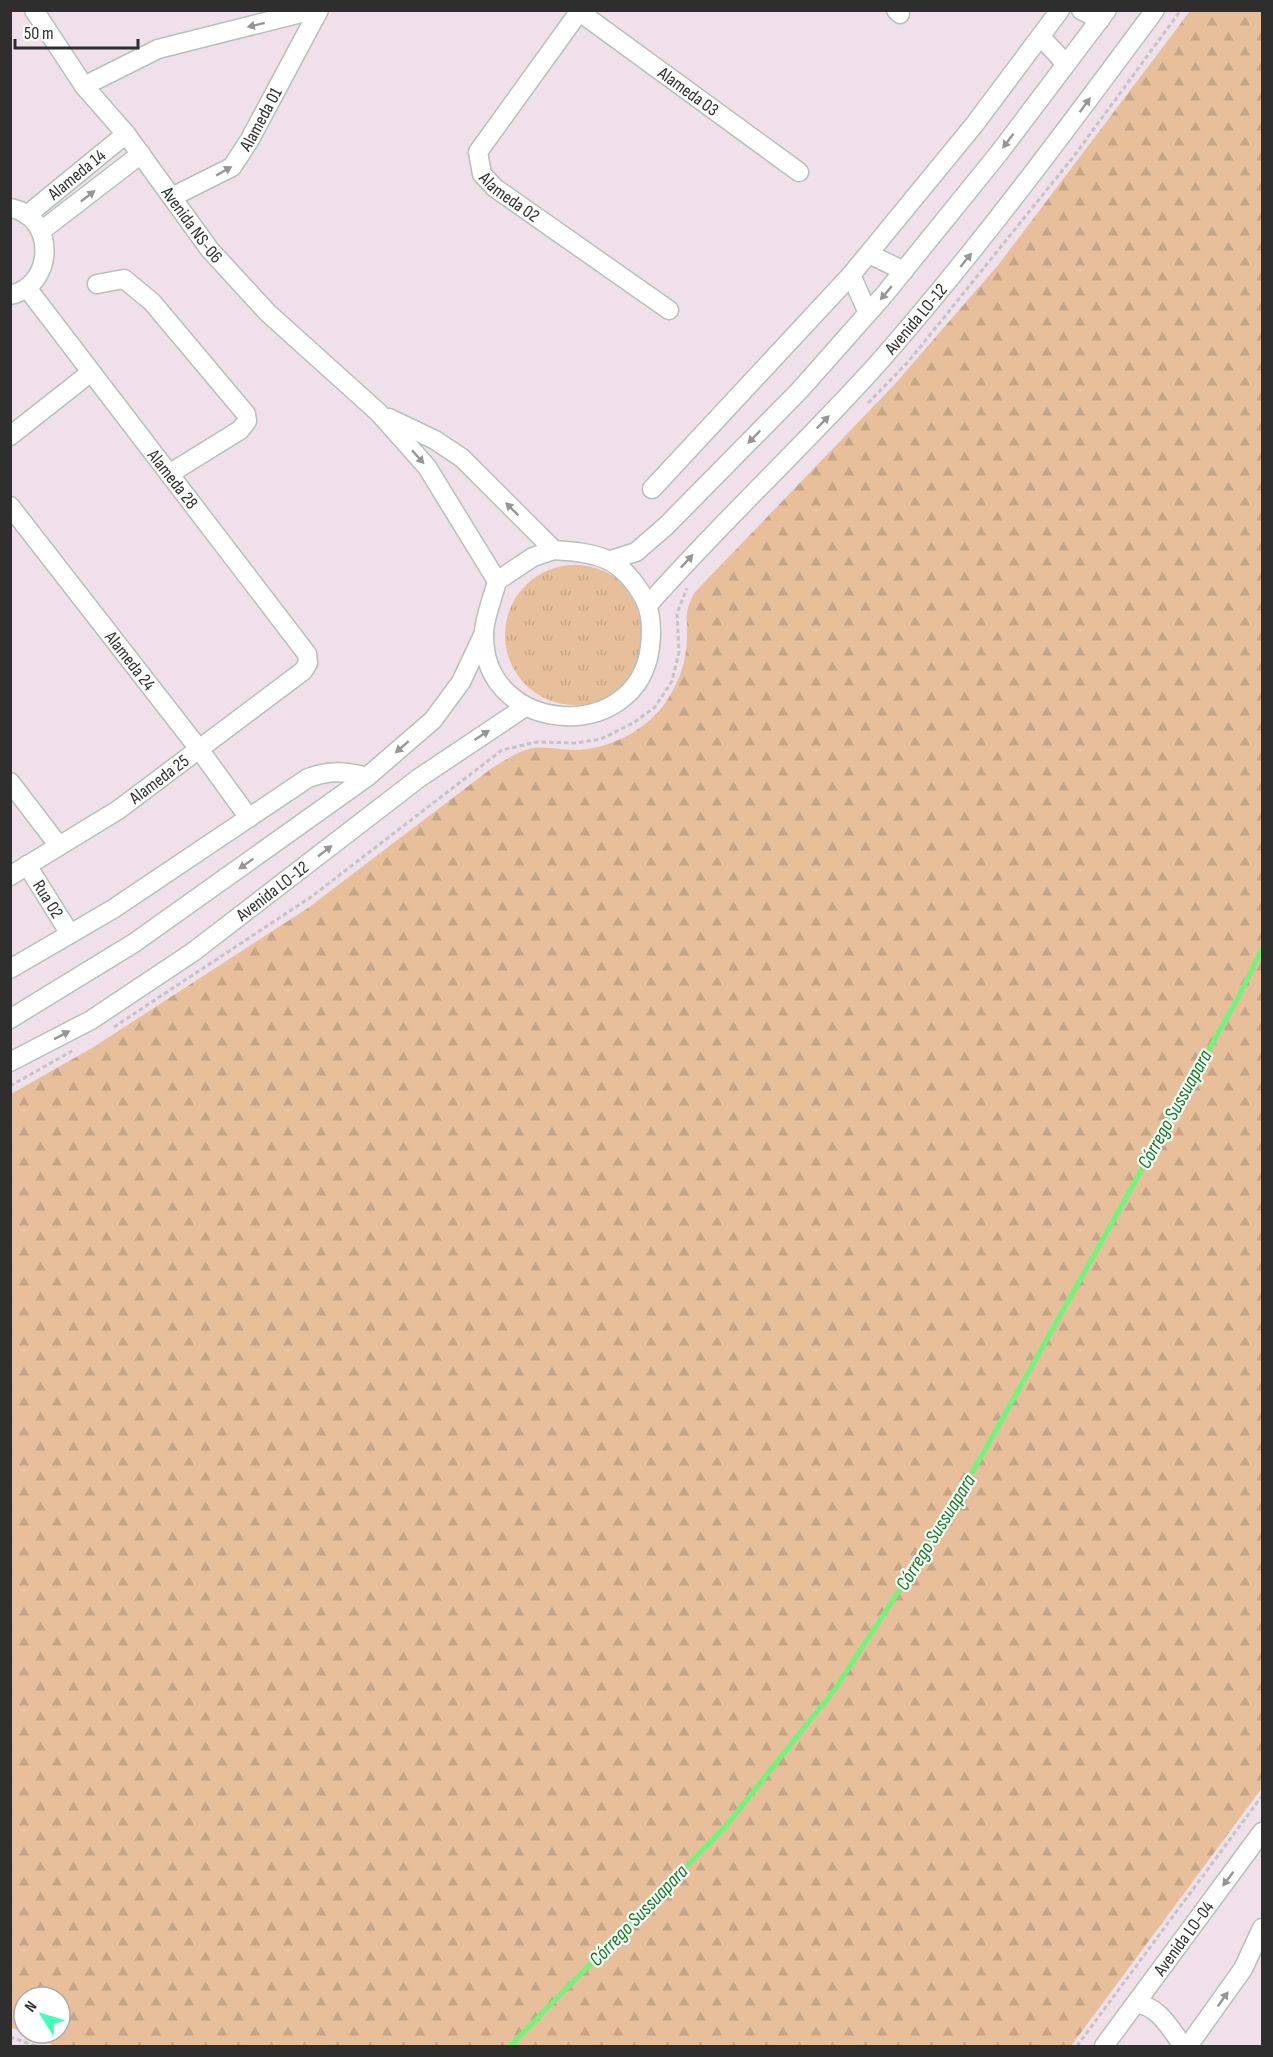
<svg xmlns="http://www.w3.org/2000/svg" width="1273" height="2057" viewBox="0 0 1273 2057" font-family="'Sofia Sans Condensed',sans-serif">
	<defs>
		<pattern id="grass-tufts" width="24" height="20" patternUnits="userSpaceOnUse" patternTransform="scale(1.5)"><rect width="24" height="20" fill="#e7c09b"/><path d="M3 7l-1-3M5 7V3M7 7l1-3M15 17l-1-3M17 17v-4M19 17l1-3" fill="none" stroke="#c6a586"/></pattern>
		<pattern id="forest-firs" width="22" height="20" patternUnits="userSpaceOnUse" patternTransform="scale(1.5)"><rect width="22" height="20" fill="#e7c09b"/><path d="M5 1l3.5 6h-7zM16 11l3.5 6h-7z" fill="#c6a586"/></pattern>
	</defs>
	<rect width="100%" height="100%" fill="#efe0e9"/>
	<!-- grass -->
	<circle fill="url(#grass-tufts)" cx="575" cy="635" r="70"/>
	<!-- forest -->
	<path fill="url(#forest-firs)" d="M1190,11H1262V1788L1071,2046H54L29,2033H60V1997H24V2031L11,2028V1094L92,1048L308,908L492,768C504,761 515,753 529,749C545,745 562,751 579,750C616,747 654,726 672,692C681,676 686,659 687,640C688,619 683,612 695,592L895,384L999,264Z"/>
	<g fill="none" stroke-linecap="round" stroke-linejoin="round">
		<!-- stream -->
		<polyline stroke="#70f47c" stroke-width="5" points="510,2046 725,1827 835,1689 949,1514 1240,994 1262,949"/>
		<defs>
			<g id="minor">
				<path id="s1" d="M34,10L84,86L126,134L210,250L268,313L379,413L427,467L497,581"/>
				<path id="s2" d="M577,10L799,172"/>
				<polyline points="896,10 900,14"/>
				<polyline points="1081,10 1100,20"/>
				<path id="s3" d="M579,12L478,152L482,174L495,188L669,310"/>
				<polyline points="1041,37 1066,64"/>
				<polyline points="84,86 158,49 313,10"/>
				<path id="s4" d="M172,197L232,167L249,141L319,10"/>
				<path d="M10,208C57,216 55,286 10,295"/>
				<path id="s5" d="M27,215L126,134"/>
				<polyline points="41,231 141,154"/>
				<polyline points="869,254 904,271"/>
				<polyline points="851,275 868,313"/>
				<polyline points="97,284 124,279 152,302 246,414 247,421 240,430 169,474"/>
				<polyline points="389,418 435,440 462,458 554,550"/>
				<polyline points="10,436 90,373"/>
				<polyline points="652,489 851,275 974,125 1060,10"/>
				<path id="s6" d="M10,506L199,749L249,818"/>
				<path d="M554,550C598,553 621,557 644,598C652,613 652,630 650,647C638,746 482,736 484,634C484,618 493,598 497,581L533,557Z"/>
				<polyline points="611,560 636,552 666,526 799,391 884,295 999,153 1107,10"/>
				<path id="s7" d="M648,605C722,521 805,445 880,361C978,249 1066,130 1155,10"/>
				<polyline points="10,782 59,846"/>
				<path id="s8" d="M27,865L70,934"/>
				<path id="s9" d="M10,876L118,810L303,671L308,663L307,654L27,288"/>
				<path d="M10,969L113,909L308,778C330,770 345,771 367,777"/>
				<polyline points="10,1019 134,943 367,777 433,720 461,682 484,633"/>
				<path id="s10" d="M10,1062L91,1020L193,952L419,778L525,707"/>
				<path d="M1135,2004C1157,2003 1172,2031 1183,2046"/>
				<path id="s11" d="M1104,2046L1262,1832"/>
				<polyline points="1188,2046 1243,1969 1262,1928"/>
			</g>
		</defs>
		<!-- minor casing -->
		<use href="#minor" stroke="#b4c1bc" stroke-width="21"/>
		<!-- path -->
		<g stroke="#c4c4c4" stroke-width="3" stroke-dasharray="4.5 3" stroke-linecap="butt">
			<polyline points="868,403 908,362 1074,156 1181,10"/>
			<polyline points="114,1027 311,897 502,750 537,742 576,743 601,739 633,723 655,707 672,681 679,652 677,613 687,588"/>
			<polyline points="10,1086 72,1051"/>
			<polyline points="10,2037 36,2046"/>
			<polyline points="1077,2046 1262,1796"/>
		</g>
		<!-- minor -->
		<use href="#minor" stroke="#fff" stroke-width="18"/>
	</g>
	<!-- one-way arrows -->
	<defs><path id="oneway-solid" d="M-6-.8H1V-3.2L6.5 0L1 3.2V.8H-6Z" transform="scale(1.5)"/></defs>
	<g fill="#969696">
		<use href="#oneway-solid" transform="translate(256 25) rotate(166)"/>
		<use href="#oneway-solid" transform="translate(1085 105) rotate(-54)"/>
		<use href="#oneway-solid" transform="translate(1008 141) rotate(127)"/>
		<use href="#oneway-solid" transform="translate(224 171) rotate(-30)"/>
		<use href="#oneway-solid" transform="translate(88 196) rotate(-38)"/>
		<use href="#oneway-solid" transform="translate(966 260) rotate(-51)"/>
		<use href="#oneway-solid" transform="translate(886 293) rotate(130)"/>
		<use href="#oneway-solid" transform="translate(823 422) rotate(-46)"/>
		<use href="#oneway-solid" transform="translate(754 437) rotate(134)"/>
		<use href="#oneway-solid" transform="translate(418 457) rotate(48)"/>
		<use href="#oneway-solid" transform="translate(512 509) rotate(-135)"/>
		<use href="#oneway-solid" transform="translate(687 561) rotate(-47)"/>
		<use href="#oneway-solid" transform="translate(482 735) rotate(-33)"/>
		<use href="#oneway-solid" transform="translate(402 747) rotate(139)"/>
		<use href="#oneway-solid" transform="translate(325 851) rotate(-38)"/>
		<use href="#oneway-solid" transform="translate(246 864) rotate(145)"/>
		<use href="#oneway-solid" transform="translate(62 1035) rotate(-27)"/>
		<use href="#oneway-solid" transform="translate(1228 1879) rotate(127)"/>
		<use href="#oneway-solid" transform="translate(1223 1999) rotate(-55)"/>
	</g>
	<g text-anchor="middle" stroke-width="4.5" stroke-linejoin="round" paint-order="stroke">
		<!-- street labels -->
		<g font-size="18" fill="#2e2e2e" stroke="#fff">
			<text dy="6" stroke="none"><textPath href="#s2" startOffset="138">Alameda 03</textPath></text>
			<text dy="6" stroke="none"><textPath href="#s4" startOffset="123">Alameda 01</textPath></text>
			<text dy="6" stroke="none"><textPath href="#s5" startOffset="64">Alameda 14</textPath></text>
			<text dy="6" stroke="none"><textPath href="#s3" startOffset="231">Alameda 02</textPath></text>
			<text dy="6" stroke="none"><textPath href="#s1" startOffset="267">Avenida NS-06</textPath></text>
			<text dy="6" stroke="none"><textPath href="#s7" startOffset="392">Avenida LO-12</textPath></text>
			<text transform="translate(173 479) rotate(52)" y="6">Alameda 28</text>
			<text dy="6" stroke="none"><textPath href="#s6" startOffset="196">Alameda 24</textPath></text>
			<text dy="6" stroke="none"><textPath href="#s9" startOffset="178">Alameda 25</textPath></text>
			<text dy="6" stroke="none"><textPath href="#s10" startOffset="314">Avenida LO-12</textPath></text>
			<text dy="6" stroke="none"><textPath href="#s8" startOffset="40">Rua 02</textPath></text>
			<text dy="6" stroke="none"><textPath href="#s11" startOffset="134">Avenida LO-04</textPath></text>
		</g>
		<!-- water labels -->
		<g font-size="20" font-style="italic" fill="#0a821e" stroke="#fff">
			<text transform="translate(1174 1109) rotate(-61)" y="7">Córrego Sussuapara</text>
			<text transform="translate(935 1532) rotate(-58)" y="7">Córrego Sussuapara</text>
			<text transform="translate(638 1915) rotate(-46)" y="7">Córrego Sussuapara</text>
		</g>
	</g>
	<!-- border -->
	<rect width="1273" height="2057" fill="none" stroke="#2e2e2e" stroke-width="24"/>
	<!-- north arrow -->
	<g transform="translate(42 2015) rotate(307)"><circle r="28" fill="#ffffff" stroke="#ababab" stroke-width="1.5"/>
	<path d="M0-4.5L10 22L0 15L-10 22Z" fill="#3dffb9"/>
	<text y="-9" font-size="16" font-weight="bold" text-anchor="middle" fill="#2e2e2e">N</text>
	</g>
	<!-- scale -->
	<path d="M15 39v9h123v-9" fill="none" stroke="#2e2e2e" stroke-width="3"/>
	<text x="24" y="39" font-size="18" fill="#2e2e2e" stroke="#ffffff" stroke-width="4.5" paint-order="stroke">50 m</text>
</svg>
